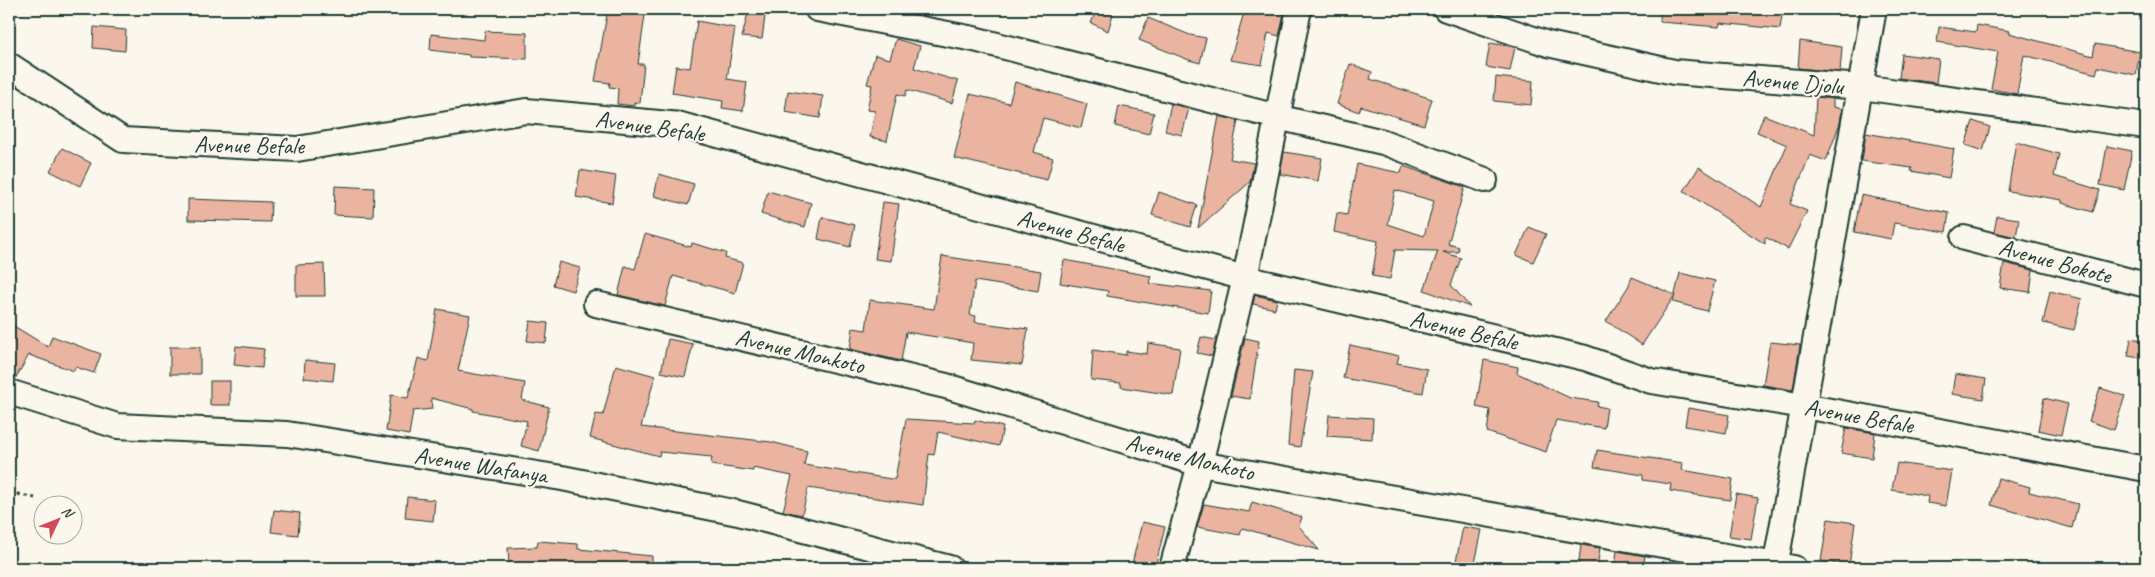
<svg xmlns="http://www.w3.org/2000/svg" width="2155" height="577" viewBox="0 0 2155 577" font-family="Caveat,sans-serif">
	<rect width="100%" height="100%" fill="#fbf7ec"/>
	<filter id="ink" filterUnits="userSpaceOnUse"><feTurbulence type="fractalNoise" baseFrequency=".02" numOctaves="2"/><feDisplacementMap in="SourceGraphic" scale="10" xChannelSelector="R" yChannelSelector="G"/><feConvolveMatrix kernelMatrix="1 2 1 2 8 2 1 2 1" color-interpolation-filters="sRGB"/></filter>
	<g filter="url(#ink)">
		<!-- building -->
		<g fill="#ebb4a0" stroke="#1f3d34" fill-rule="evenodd">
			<polygon points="608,9 645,15 638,64 644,64 640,103 634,102 634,106 617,104 618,88 609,87 610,83 595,81"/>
			<polygon points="749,9 766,9 762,39 742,37"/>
			<polygon points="1097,9 1113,14 1108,31 1091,23"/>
			<polygon points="1245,9 1285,9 1279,36 1268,33 1262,65 1230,60"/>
			<polygon points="1660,9 1783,9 1780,29 1720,23 1719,27 1660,22"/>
			<polygon points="1148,18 1190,35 1206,38 1200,63 1189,60 1139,40"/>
			<polygon points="697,21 735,28 727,79 747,82 743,111 722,108 723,101 672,93 676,66 690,68"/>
			<polygon points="1977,25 2010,31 2009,33 2093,56 2095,44 2140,52 2136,75 2098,67 2096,74 2024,55 2017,94 1991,89 1998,52 1937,42 1939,27 1976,32"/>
			<polygon points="94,27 126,30 125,51 93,48"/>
			<polygon points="485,31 527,33 527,59 469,57 469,55 430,50 431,34 484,40"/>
			<polygon points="896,39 920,46 914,68 958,81 952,103 907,90 905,96 897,94 887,141 870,137 875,111 867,110 872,85 867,84 875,55 890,59"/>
			<polygon points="1800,41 1842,47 1840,72 1798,68"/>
			<polygon points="1490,43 1515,47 1510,71 1486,67"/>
			<polygon points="1902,54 1939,59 1936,83 1899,78"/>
			<polygon points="1350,64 1372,72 1370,79 1432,99 1424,125 1361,106 1359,112 1337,104"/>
			<polygon points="1496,77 1533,81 1531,105 1494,101"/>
			<polygon points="1015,82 1087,104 1081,128 1043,118 1034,152 1053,158 1047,180 954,158 970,94 1009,103"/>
			<polygon points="788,91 823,96 820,118 785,112"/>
			<polygon points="1816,97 1833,99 1833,107 1842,109 1840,123 1826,161 1810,155 1790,204 1807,211 1788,249 1765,237 1765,244 1684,191 1699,167 1761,207 1787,145 1757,132 1764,115 1814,135"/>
			<polygon points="1171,104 1189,108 1182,135 1165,131"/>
			<polygon points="1119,106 1154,113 1149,134 1115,126"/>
			<polygon points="1219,116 1238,121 1230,159 1254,163 1250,182 1198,228"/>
			<polygon points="1973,121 1990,127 1983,151 1965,145"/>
			<polygon points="1866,133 1954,149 1949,178 1911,171 1912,168 1862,161"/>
			<polygon points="2016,142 2059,154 2054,176 2100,190 2093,212 2062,203 2062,200 2008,191"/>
			<polygon points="2107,146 2132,151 2124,190 2100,185"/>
			<polygon points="62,148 91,163 80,186 50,171"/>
			<polygon points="1284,152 1322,158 1318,181 1280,174"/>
			<path d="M1357,164L1401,173L1403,166L1465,187L1448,244L1459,247L1458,252H1443L1461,258L1451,285L1470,307L1424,290L1438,251L1395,250L1390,279L1372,276L1378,241L1334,232L1337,213L1347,215ZM1395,190L1434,201L1424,236L1388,224Z"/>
			<polygon points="580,170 616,176 612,203 576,197"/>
			<polygon points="659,174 694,184 688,205 654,196"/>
			<polygon points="335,186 374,188 373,217 334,215"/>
			<polygon points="768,191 811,203 805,227 761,214"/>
			<polygon points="1159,192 1197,205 1190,227 1152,215"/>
			<polygon points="1861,195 1949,213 1946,232 1894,223 1891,239 1854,232"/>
			<polygon points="188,199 271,202 270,222 188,220"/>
			<polygon points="883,202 899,204 891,261 875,259"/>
			<polygon points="1997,216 2019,219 2016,237 1994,232"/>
			<polygon points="822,217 855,225 850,247 818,239"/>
			<polygon points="1529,227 1546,234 1533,262 1516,255"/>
			<polygon points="645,234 691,247 692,243 726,253 725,258 743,263 735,293 673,276 665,306 618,295 625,266 635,269"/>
			<polygon points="942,256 1041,271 1038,291 975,281 970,315 976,316 975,322 1028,329 1022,365 971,360 973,343 906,332 901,361 850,349 853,328 866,330 870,300 934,309"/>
			<polygon points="1064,260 1151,276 1149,283 1211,291 1208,313 1107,296 1108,291 1060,283"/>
			<polygon points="559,262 580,268 573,291 553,285"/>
			<polygon points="2004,263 2033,270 2030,292 2000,288"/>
			<polygon points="324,264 325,296 296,296 296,265"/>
			<polygon points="1680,273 1715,281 1707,311 1673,302"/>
			<polygon points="1632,277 1675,295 1642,345 1606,321 1628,287"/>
			<polygon points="2050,291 2082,299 2074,330 2043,323"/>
			<polygon points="1255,295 1277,300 1275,309 1253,304"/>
			<polygon points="437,309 470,315 458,371 525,383 522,400 549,407 539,451 521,446 527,421 473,411 473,409 431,398 432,409 413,411 409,435 386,431 391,395 408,398 418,358 428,361"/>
			<polygon points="530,321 548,323 546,343 527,341"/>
			<polygon points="9,323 48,347 52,336 101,354 94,373 75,367 74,371 29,355 15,379 9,379"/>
			<polygon points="1201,337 1216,340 1212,356 1197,353"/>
			<polygon points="1245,338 1259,341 1250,399 1231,396"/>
			<polygon points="2131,338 2146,341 2146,359 2128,356"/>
			<polygon points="668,339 693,344 685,377 661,372"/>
			<polygon points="1770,342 1800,345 1793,390 1763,385"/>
			<polygon points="1148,343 1180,348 1173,395 1121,387 1121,383 1091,380 1093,350 1126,355 1126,351 1147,354"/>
			<polygon points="1350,345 1399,356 1397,363 1427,369 1423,393 1343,378"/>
			<polygon points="236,346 264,349 262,368 234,365"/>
			<rect x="170" y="347" width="30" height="27"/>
			<polygon points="305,360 335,363 333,381 304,378"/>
			<polygon points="1484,360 1518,367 1517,373 1570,398 1598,402 1597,406 1607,408 1604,428 1556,420 1546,452 1487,432 1490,410 1476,407"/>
			<polygon points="616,365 655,376 641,427 771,442 807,451 804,465 891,479 895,479 906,419 974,423 975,420 1003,427 999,446 938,432 934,455 929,454 923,505 808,488 802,515 783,511 792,476 753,468 753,471 711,465 712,457 660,452 659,456 590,438 596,414 603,415"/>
			<polygon points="1294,370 1313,372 1300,447 1288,445"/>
			<polygon points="1955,374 1986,379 1983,399 1952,394"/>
			<rect x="210" y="381" width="20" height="24"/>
			<polygon points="2100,388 2125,396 2114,430 2089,421"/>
			<polygon points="2044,398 2068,404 2061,435 2038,430"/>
			<polygon points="1688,408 1729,415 1726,433 1685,426"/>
			<polygon points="1329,415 1373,418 1372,439 1327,436"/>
			<polygon points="1846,428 1875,433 1872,458 1841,453"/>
			<polygon points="1597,450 1683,463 1682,470 1733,479 1730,500 1670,491 1671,484 1643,480 1643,475 1594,467"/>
			<polygon points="1897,463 1952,471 1946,506 1927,503 1928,496 1892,490"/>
			<polygon points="1998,478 2030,487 2029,492 2078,504 2072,528 1991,505"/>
			<polygon points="1736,494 1758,498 1751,539 1729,536"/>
			<polygon points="407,497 435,500 433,521 405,518"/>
			<polygon points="1252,502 1302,517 1299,526 1319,550 1242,528 1240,535 1197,527 1204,504 1249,512"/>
			<polygon points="274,510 300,513 298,535 271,532"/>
			<polygon points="1828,519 1855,523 1849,566 1821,561"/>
			<polygon points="1142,522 1165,527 1155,568 1131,568"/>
			<polygon points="1463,527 1482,530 1474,568 1455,566"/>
			<polygon points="538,541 578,544 578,549 652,556 652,568 536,568 536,564 509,565 508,548 537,547"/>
			<polygon points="1581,545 1600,548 1597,568 1578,568"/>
			<polygon points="1617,551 1645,556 1643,568 1615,566"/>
		</g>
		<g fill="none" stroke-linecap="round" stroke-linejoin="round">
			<defs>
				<g id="minor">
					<polyline points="817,9 974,39 1277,117 1383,142 1485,180"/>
					<polyline points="1446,9 1548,44 1674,72 1861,87 2146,126"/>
					<polyline points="9,65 123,140 297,149 526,111 681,125 1245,278 1585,358 1651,381 1804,406 2146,469"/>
					<polyline points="1964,238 2146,285"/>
					<polyline points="596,304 946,386 1200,464 1794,568"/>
					<polyline points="9,392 117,426 287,434 562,478 738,513 950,568"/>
					<polyline points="1172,568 1200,464 1245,278 1299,9"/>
					<polyline points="1775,568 1874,9"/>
				</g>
			</defs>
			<!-- minor casing -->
			<use href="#minor" stroke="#1f3d34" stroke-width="28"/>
			<!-- path -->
			<polyline stroke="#1f3d34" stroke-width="3" stroke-dasharray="4 4" stroke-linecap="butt" points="9,492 35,498"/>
			<!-- minor -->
			<use href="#minor" stroke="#fbf7ec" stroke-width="24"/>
		</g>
	</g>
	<g text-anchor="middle" stroke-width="4.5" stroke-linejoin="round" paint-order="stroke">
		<!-- street labels -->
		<g font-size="24" fill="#1f3d34" stroke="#fbf7ec">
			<text transform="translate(1793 82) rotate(5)" y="8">Avenue Djolu</text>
			<text transform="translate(650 126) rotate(8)" y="8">Avenue Befale</text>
			<text transform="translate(249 145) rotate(1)" y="8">Avenue Befale</text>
			<text transform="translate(1071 231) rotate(15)" y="8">Avenue Befale</text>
			<text transform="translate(2055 261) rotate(15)" y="8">Avenue Bokote</text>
			<text transform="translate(1464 330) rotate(13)" y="8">Avenue Befale</text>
			<text transform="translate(800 351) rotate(13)" y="8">Avenue Monkoto</text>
			<text transform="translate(1859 416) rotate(10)" y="8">Avenue Befale</text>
			<text transform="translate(1190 457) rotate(14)" y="8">Avenue Monkoto</text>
			<text transform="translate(481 465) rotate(9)" y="8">Avenue Wafanya</text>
		</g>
	</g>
	<!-- margin -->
	<rect width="2155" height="577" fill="none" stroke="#fbf7ec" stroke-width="30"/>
	<rect x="15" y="15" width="2125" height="547" fill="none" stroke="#1f3d34" stroke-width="2" filter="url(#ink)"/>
	<!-- north arrow -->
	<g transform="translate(58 520) rotate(47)"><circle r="24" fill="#fbf7ec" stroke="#a3ada2"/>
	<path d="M0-4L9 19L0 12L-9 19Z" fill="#d1495b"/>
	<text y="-8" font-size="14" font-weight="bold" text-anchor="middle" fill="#1f3d34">N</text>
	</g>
</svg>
